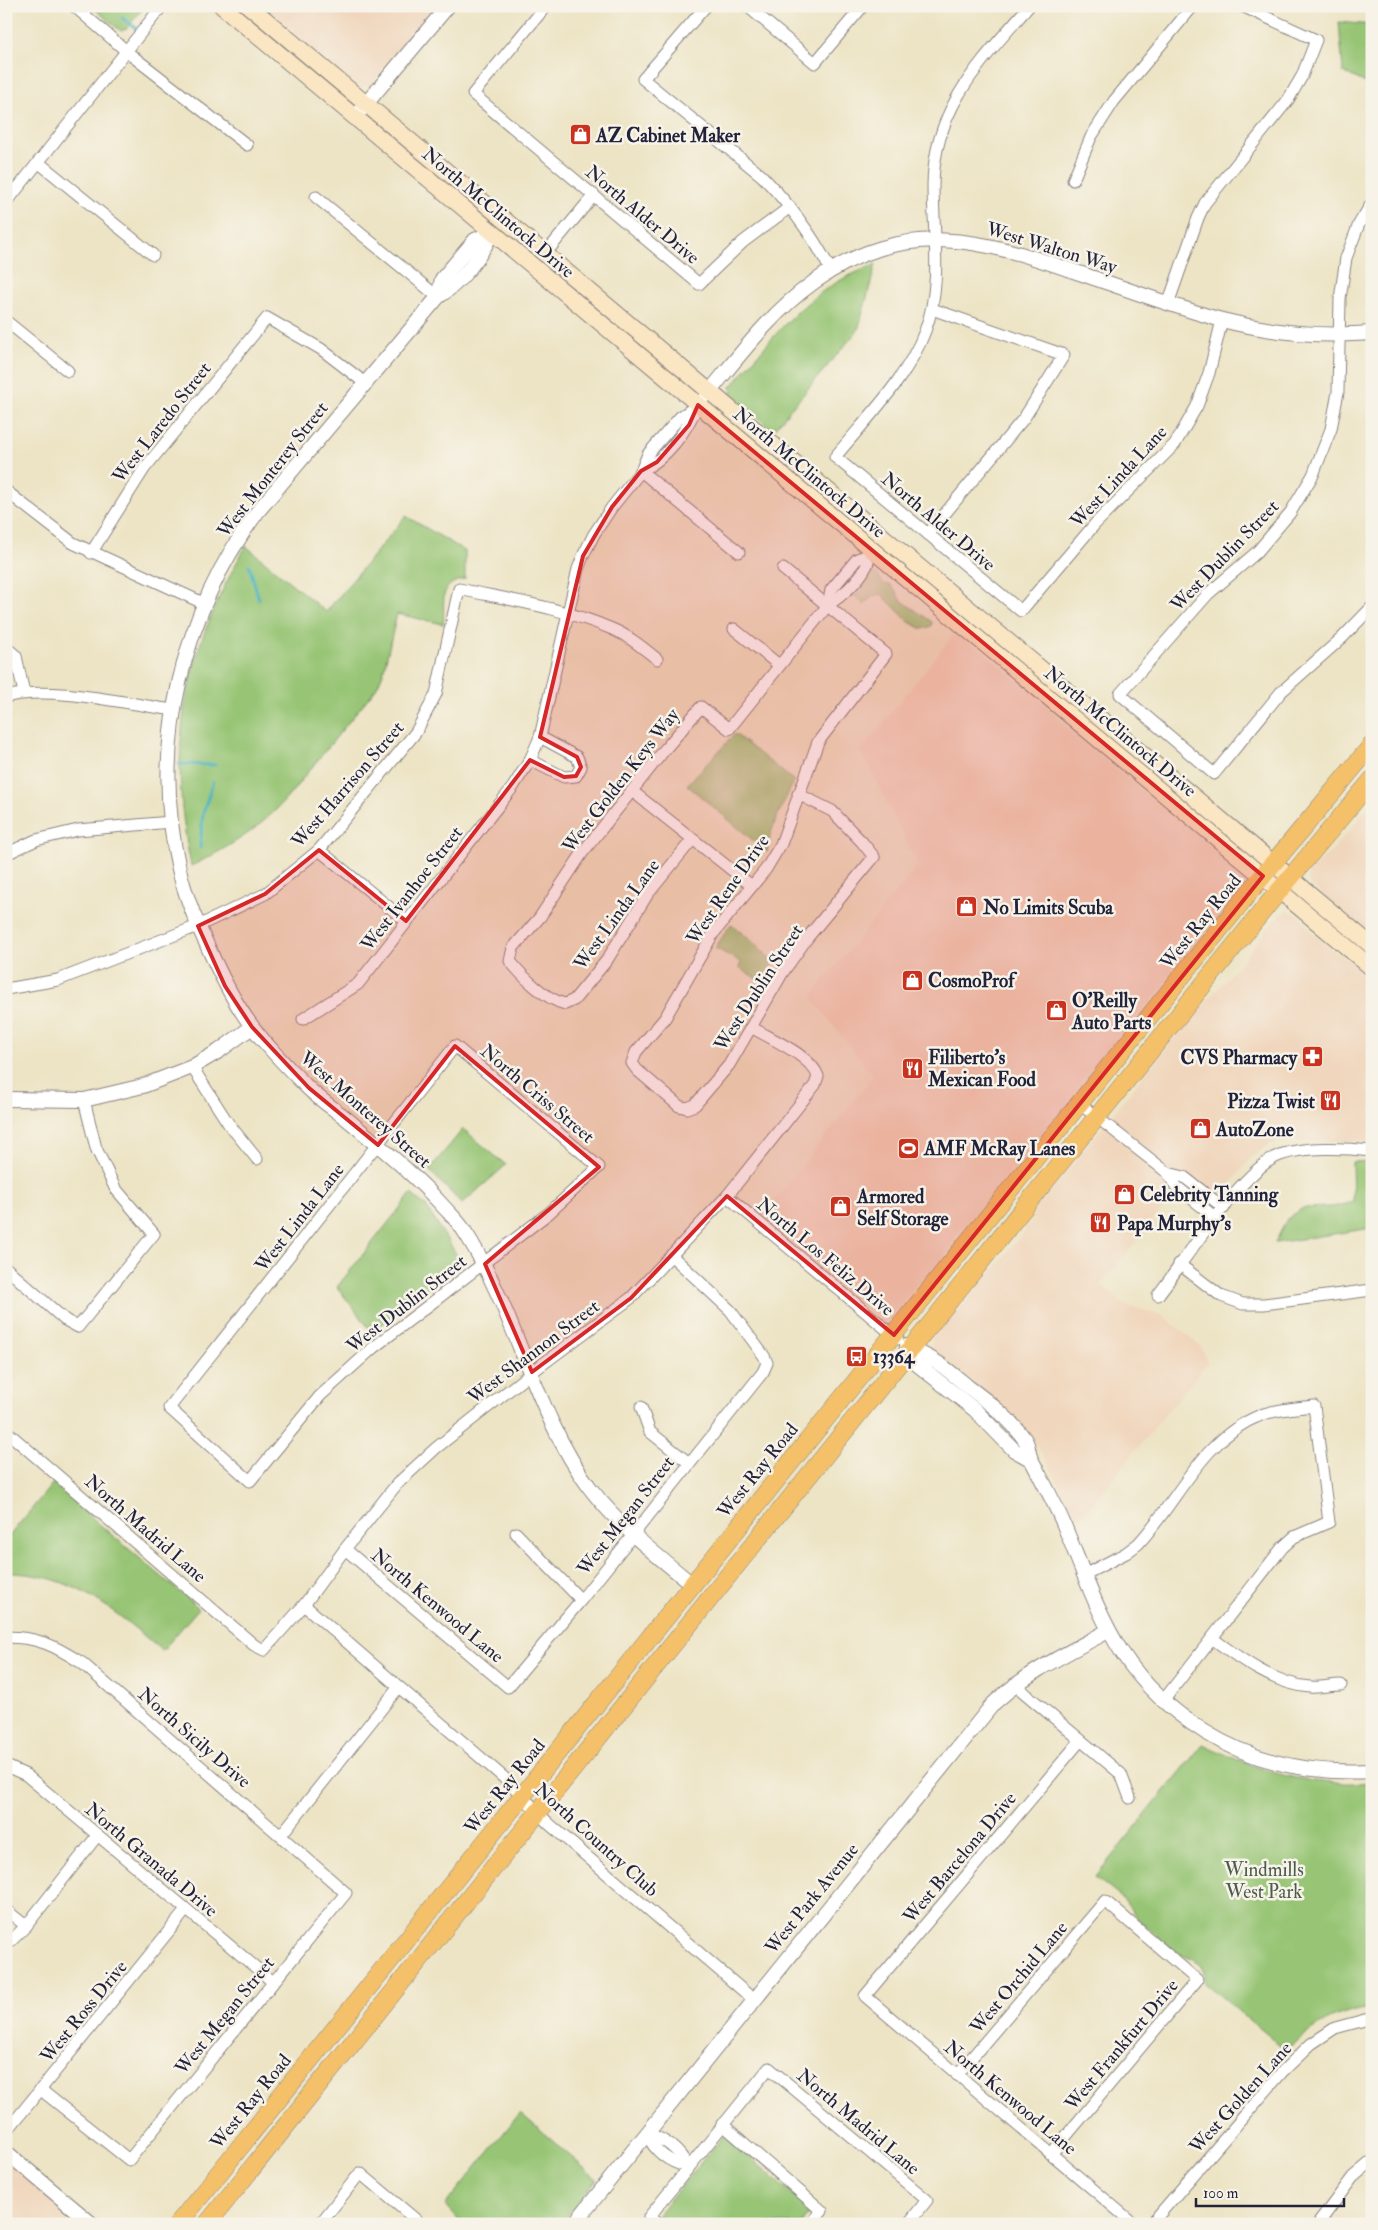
<svg xmlns="http://www.w3.org/2000/svg" width="1378" height="2230" viewBox="0 0 1378 2230" font-family="'IM FELL Double Pica',serif">
	<rect width="100%" height="100%" fill="#f7f3e8"/>
	<filter id="ink" filterUnits="userSpaceOnUse"><feTurbulence type="fractalNoise" baseFrequency=".02" numOctaves="2"/><feDisplacementMap in="SourceGraphic" scale="10" xChannelSelector="R" yChannelSelector="G"/><feConvolveMatrix kernelMatrix="1 2 1 2 8 2 1 2 1" color-interpolation-filters="sRGB"/></filter>
	<filter id="wash" filterUnits="userSpaceOnUse"><feTurbulence type="fractalNoise" baseFrequency=".0096" numOctaves="4" result="noise"/><feDisplacementMap in="SourceGraphic" scale="20" xChannelSelector="R" yChannelSelector="G"/><feGaussianBlur stdDeviation="1.12" result="paint"/><feColorMatrix in="noise" values="0 0 0 0 0 0 0 0 0 0 0 0 0 0 0 0 0 1.4 0 .05"/><feComposite in="paint" operator="in"/></filter>
	<g filter="url(#wash)">
		<rect width="100%" height="100%" fill="#ede4c5"/>
		<!-- built -->
		<g fill="#f0d6bc">
			<polygon points="265,6 437,6 370,85 359,87 309,48"/>
			<polygon points="957,630 1033,693 1066,726 1157,804 1184,819 1244,870 1246,881 1242,889 1206,923 1177,959 1163,987 1077,1085 1066,1108 957,1234 938,1266 918,1283 897,1310 886,1314 880,1311 764,1214 873,1076 811,997 918,865 861,751"/>
			<polygon points="1372,804 1372,937 1309,883 1307,877 1310,869 1330,853"/>
			<polygon points="1289,911 1297,914 1313,934 1336,953 1353,961 1372,977 1372,1141 1280,1141 1269,1144 1251,1158 1212,1207 1183,1184 1101,1285 1125,1305 1164,1316 1201,1347 1208,1362 1084,1514 1072,1520 1062,1490 1048,1464 1034,1442 1022,1427 988,1395 936,1352 932,1348 932,1339 934,1335 961,1309 1025,1231 1036,1209 1167,1046 1235,969 1280,914"/>
			<polygon points="6,2152 92,2224 6,2224"/>
		</g>
		<!-- green -->
		<g fill="#97c574" stroke="#5c7458">
			<polygon points="91,6 145,6 126,29 121,31"/>
			<polygon points="1339,22 1372,25 1372,86 1343,72"/>
			<path d="M876,264L858,330L773,430L733,398L731,387C762,351 792,309 834,284C847,276 862,270 876,264Z"/>
			<path d="M406,516L465,551V579C436,584 446,603 443,624L397,614L383,673L377,687L287,798C260,829 228,848 191,866C166,744 184,653 246,546L326,612Z"/>
			<path d="M870,572L877,574L883,584L891,585L902,601L932,622L931,626L923,629L909,622L881,594L872,596L864,605L854,595C864,591 867,582 870,572Z"/>
			<path d="M735,734L794,781C783,805 770,826 767,852L687,785Z"/>
			<polygon points="731,924 761,949 774,964 761,981 739,968 741,962 715,948"/>
			<polygon points="463,1129 506,1165 462,1204 429,1170"/>
			<polygon points="1372,1161 1372,1228 1275,1243 1287,1219 1303,1208 1333,1207 1353,1202 1352,1162"/>
			<polygon points="411,1194 425,1205 462,1263 372,1332 337,1287"/>
			<path d="M53,1483L105,1529L199,1608L162,1651C115,1611 72,1572 6,1573V1540Z"/>
			<path d="M1203,1744C1259,1771 1308,1788 1372,1782V2008C1336,2013 1313,2026 1286,2051L1205,1983V1972L1201,1965L1194,1960L1175,1952L1139,1920L1123,1899L1095,1877Z"/>
			<polygon points="520,2113 597,2179 561,2224 462,2224 445,2205"/>
			<polygon points="724,2135 811,2210 801,2224 669,2224 657,2215"/>
		</g>
		<g fill="none" stroke-linecap="round" stroke-linejoin="round">
			<!-- stream -->
			<g stroke="#42b1be" stroke-width="3">
				<polyline points="122,18 139,30"/>
				<polyline points="249,565 259,599"/>
				<polyline points="179,764 215,765"/>
				<polyline points="200,848 203,813 213,782"/>
			</g>
		</g>
	</g>
	<g filter="url(#ink)">
		<g fill="none" stroke-linecap="round" stroke-linejoin="round">
			<defs>
				<g id="minor">
					<polyline points="74,6 131,55 247,145"/>
					<polyline points="546,6 473,94 699,284 743,242 790,207"/>
					<path d="M706,6L643,79L762,176C789,204 814,237 831,271"/>
					<polyline points="747,6 815,63 863,6"/>
					<path d="M1029,6C981,62 934,107 933,185C933,235 943,283 925,331C907,379 867,418 835,457L1021,611L1095,524L1175,444L1197,406L1209,373L1222,320"/>
					<polyline points="38,162 153,255"/>
					<polyline points="1073,180 1091,137 1114,101 1193,6"/>
					<polyline points="316,197 438,297"/>
					<polyline points="6,203 162,6"/>
					<polyline points="1372,203 1359,224 1346,258 1340,299 1338,392 1331,429 1313,475 1290,513 1257,552 1208,594 1120,694 1214,774 1281,692 1342,638 1372,607"/>
					<polyline points="545,254 594,195"/>
					<polyline points="1168,304 1198,218 1205,203 1288,100 1302,76 1316,40 1242,6"/>
					<polyline points="6,321 68,371"/>
					<polyline points="641,471 739,552"/>
					<path d="M641,471C667,458 686,432 697,406"/>
					<polyline points="6,491 73,543 203,603"/>
					<polyline points="928,534 1024,418 1064,355 932,309"/>
					<polyline points="91,553 144,469 267,318 321,349 365,383"/>
					<polyline points="783,569 886,654 818,742 781,844 766,869 713,934 665,1018 636,1052 632,1063 637,1070 679,1106 687,1108 695,1105 729,1065 783,972 808,937 874,857 862,842 832,811 798,794"/>
					<polyline points="828,605 831,590 857,559 869,555"/>
					<polyline points="734,629 779,665"/>
					<polyline points="6,650 9,650 16,656 24,693"/>
					<path d="M6,697C48,685 129,704 174,710"/>
					<polyline points="530,760 564,777 576,776 581,767 577,757 540,737"/>
					<polyline points="632,791 752,886"/>
					<path d="M692,840L647,895L607,960L574,1000L565,1004C545,999 523,977 510,961L513,948L540,917L583,852L666,748L701,707L729,729L828,605C842,596 859,581 867,565C869,560 868,555 872,550"/>
					<polyline points="319,850 406,921"/>
					<polyline points="6,854 36,840 78,830 171,822"/>
					<path d="M6,989L58,980L198,926L265,894L319,850L416,732L436,694L459,589C510,600 564,608 612,629C629,636 643,648 657,659"/>
					<polyline points="303,1019 358,984 513,787 530,760 540,737 578,569 583,556 594,534 612,507 641,471 648,454 680,417 698,405 710,391"/>
					<polygon points="455,1046 599,1167 549,1213 373,1348 320,1396 250,1481 169,1408"/>
					<polyline points="192,1067 228,1123 257,1159"/>
					<polyline points="1080,1104 1168,1173 1176,1186 1216,1218"/>
					<polyline points="1168,1173 1184,1177 1224,1208"/>
					<polyline points="727,1196 898,1339"/>
					<polyline points="1179,1264 1221,1296 1243,1304 1264,1304 1372,1290"/>
					<polyline points="6,1268 65,1320 78,1327 154,1234 115,1188 96,1148 84,1100"/>
					<path d="M1158,1295C1184,1262 1243,1168 1280,1155C1305,1146 1346,1148 1372,1151"/>
					<polyline points="641,1407 650,1432 689,1463"/>
					<path d="M6,1431L254,1645L264,1650L304,1605L345,1549L397,1484L436,1448L532,1372L631,1298L727,1196L815,1085L818,1076C810,1055 771,1039 751,1027"/>
					<polyline points="516,1533 581,1600"/>
					<polyline points="345,1549 508,1687 581,1600 763,1372 767,1363 764,1356 730,1310 672,1256"/>
					<path d="M1084,1575L1126,1553L1138,1544C1179,1500 1202,1438 1261,1415C1278,1409 1297,1408 1314,1406L1329,1522L1294,1537L1282,1548L1163,1701"/>
					<polyline points="304,1605 510,1783 548,1823 754,2000"/>
					<path d="M6,1637C39,1637 55,1646 82,1663L346,1893L129,2160L41,2090"/>
					<path d="M1212,1638C1240,1659 1274,1684 1310,1687C1320,1688 1331,1685 1341,1685"/>
					<polyline points="1014,1684 1121,1774 1130,1798"/>
					<polyline points="1080,1741 865,1996 1134,2224"/>
					<polyline points="6,1766 26,1775 273,1982"/>
					<polyline points="281,1835 398,1688"/>
					<polyline points="6,1910 26,1926"/>
					<polyline points="6,1946 26,1926 97,1836"/>
					<polyline points="957,2075 1105,1901 1197,1980 1051,2154"/>
					<polyline points="722,2124 822,2211 811,2224"/>
					<polyline points="6,2132 186,1910"/>
					<path d="M646,2133C655,2152 668,2162 688,2167"/>
					<path d="M646,2133C665,2139 679,2149 688,2167"/>
					<polyline points="320,2224 360,2173 421,2224"/>
					<polyline points="658,2224 649,2217 769,2068 927,2200 908,2224"/>
					<polyline points="1151,2224 1283,2071 1311,2044 1335,2028 1372,2018"/>
					<polyline points="1318,2224 1353,2177 1372,2161"/>
				</g>
				<g id="tertiary">
					<polyline points="360,111 448,6"/>
					<path d="M492,232C481,257 461,282 438,297L258,511C183,612 150,744 179,869C185,895 196,922 208,947C220,974 233,1001 251,1025C267,1047 288,1068 307,1087C319,1099 334,1109 347,1119C380,1147 413,1173 442,1205C449,1213 457,1220 463,1229C516,1309 533,1411 590,1488C619,1526 656,1555 692,1584"/>
					<polyline points="438,297 442,279 475,240 492,232"/>
					<path d="M710,391C742,352 773,311 814,282C905,217 982,239 1079,273C1127,289 1174,307 1222,320C1272,333 1321,337 1372,333"/>
					<polyline points="6,1099 84,1100 143,1086 192,1067 219,1051 252,1027"/>
					<polyline points="907,1346 918,1365 975,1410 1014,1450 1030,1459"/>
					<path d="M910,1350C933,1356 949,1371 967,1386C987,1401 1011,1419 1025,1440C1029,1446 1028,1455 1032,1461C1043,1482 1055,1503 1064,1525C1101,1615 1117,1677 1205,1732C1256,1764 1313,1774 1372,1771"/>
					<polyline points="6,2152 92,2224"/>
					<path d="M574,2224L993,1704C1027,1672 1068,1653 1108,1631"/>
				</g>
				<g id="secondary">
					<polyline points="222,6 1372,968"/>
					<polyline points="249,6 1372,946"/>
				</g>
				<g id="primary">
					<polyline points="178,2224 1251,890 1372,745"/>
					<polyline points="207,2224 1269,903 1372,780"/>
				</g>
			</defs>
			<!-- minor casing -->
			<use href="#minor" stroke="#888380" stroke-width="13"/>
			<!-- tertiary casing -->
			<use href="#tertiary" stroke="#888380" stroke-width="16"/>
			<!-- secondary casing -->
			<use href="#secondary" stroke="#888380" stroke-width="18"/>
			<!-- primary casing -->
			<use href="#primary" stroke="#888380" stroke-width="19"/>
			<!-- minor -->
			<use href="#minor" stroke="#fff" stroke-width="11"/>
			<!-- tertiary -->
			<use href="#tertiary" stroke="#fff" stroke-width="14"/>
			<!-- secondary -->
			<use href="#secondary" stroke="#fbe6c3" stroke-width="16"/>
			<!-- primary -->
			<use href="#primary" stroke="#f4c16a" stroke-width="18"/>
		</g>
	</g>
	<!-- marked area -->
	<path fill="#d62828" fill-opacity="0.2" stroke="#d62828" stroke-width="4" stroke-linejoin="round" d="M698,405L1263,876L894,1335L727,1196L631,1298L532,1372L485,1264L599,1167L455,1046L378,1145L309,1088L252,1027L225,986L198,926L265,894L319,850L406,921L530,760L564,777L576,776L581,767L577,757L540,737L583,556L612,507L641,471L657,462L689,425Z"/>
	<!-- icons -->
	<defs>
		<symbol id="shop-square" viewBox="-11 -11 22 22"><rect x="-9" y="-9" width="18" height="18" rx="4" fill="#c8321e" stroke="#f7f3e8"/><path d="M-5-2.5h2.3a2.7 3.5 0 0 1 5.4 0H5L5.5 6h-11ZM-1.5-2.5h3a1.5 2.3 0 0 0-3 0Z" fill="#fff"/></symbol>
		<symbol id="pharmacy-square" viewBox="-11 -11 22 22"><rect x="-9" y="-9" width="18" height="18" rx="4" fill="#c8321e" stroke="#f7f3e8"/><path d="M-2-6h4v4h4v4h-4v4h-4v-4h-4v-4h4Z" fill="#fff"/></symbol>
		<symbol id="restaurant-square" viewBox="-11 -11 22 22"><rect x="-9" y="-9" width="18" height="18" rx="4" fill="#c8321e" stroke="#f7f3e8"/><path d="M-5-6h1v4h1v-4h1v4h1v-4h1v5L-1.5 .5V6h-2V.5L-5-1ZM5-6V6H3V1.5H1.5Q1.5-4 5-6Z" fill="#fff"/></symbol>
		<symbol id="stadium-square" viewBox="-11 -11 22 22"><rect x="-9" y="-9" width="18" height="18" rx="4" fill="#c8321e" stroke="#f7f3e8"/><path d="M0-5a6.5 5 0 1 0 0 10a6.5 5 0 1 0 0-10ZM-3.5-1.8h7v3.6h-7Z" fill="#fff"/></symbol>
		<symbol id="bus-square" viewBox="-11 -11 22 22"><rect x="-9" y="-9" width="18" height="18" rx="4" fill="#c8321e" stroke="#f7f3e8"/><path d="M-5-6H5V4H4V6H2V4H-2V6H-4V4H-5ZM-3.5-4V0h7V-4ZM-3.5 1.2v1.5H-2V1.2ZM2 1.2v1.5H3.5V1.2Z" fill="#fff"/></symbol>
	</defs>
	<g fill-rule="evenodd">
		<use href="#shop-square" x="568" y="122" width="25" height="25"/>
		<use href="#shop-square" x="954" y="894" width="25" height="25"/>
		<use href="#shop-square" x="900" y="968" width="25" height="25"/>
		<use href="#shop-square" x="1044" y="998" width="25" height="25"/>
		<use href="#pharmacy-square" x="1300" y="1044" width="25" height="25"/>
		<use href="#restaurant-square" x="900" y="1056" width="25" height="25"/>
		<use href="#restaurant-square" x="1318" y="1088" width="25" height="25"/>
		<use href="#shop-square" x="1188" y="1116" width="25" height="25"/>
		<use href="#stadium-square" x="896" y="1136" width="25" height="25"/>
		<use href="#shop-square" x="1112" y="1182" width="25" height="25"/>
		<use href="#shop-square" x="828" y="1194" width="25" height="25"/>
		<use href="#restaurant-square" x="1088" y="1210" width="25" height="25"/>
		<use href="#bus-square" x="844" y="1344" width="25" height="25"/>
	</g>
	<g text-anchor="middle" stroke-width="5" stroke-linejoin="round" paint-order="stroke">
		<!-- poi labels -->
		<g font-size="19" font-weight="bold" fill="#22223b" stroke="#f7f3e8" text-anchor="start">
			<text x="596" y="142">AZ Cabinet Maker</text>
			<text x="983" y="914">No Limits Scuba</text>
			<text x="928" y="987">CosmoProf</text>
			<text x="1072" y="1007">O'Reilly<tspan x="1072" dy="22">Auto Parts</tspan></text>
			<text x="928" y="1064">Filiberto’s<tspan x="928" dy="22">Mexican Food</tspan></text>
			<text x="1297" y="1064" text-anchor="end">CVS Pharmacy</text>
			<text x="1315" y="1108" text-anchor="end">Pizza Twist</text>
			<text x="1216" y="1136">AutoZone</text>
			<text x="924" y="1155">AMF McRay Lanes</text>
			<text x="1140" y="1201">Celebrity Tanning</text>
			<text x="857" y="1203">Armored<tspan x="857" dy="22">Self Storage</tspan></text>
			<text x="1117" y="1230">Papa Murphy's</text>
			<text x="873" y="1363">13364</text>
		</g>
		<!-- street labels -->
		<g font-size="19" fill="#22223b" stroke="#f7f3e8">
			<text transform="translate(499 212) rotate(40)" y="7">North McClintock Drive</text>
			<text transform="translate(643 214) rotate(40)" y="7">North Alder Drive</text>
			<text transform="translate(1052 247) rotate(17)" y="7">West Walton Way</text>
			<text transform="translate(161 422) rotate(-52)" y="7">West Laredo Street</text>
			<text transform="translate(272 469) rotate(-52)" y="7">West Monterey Street</text>
			<text transform="translate(810 472) rotate(40)" y="7">North McClintock Drive</text>
			<text transform="translate(1118 476) rotate(-47)" y="7">West Linda Lane</text>
			<text transform="translate(939 521) rotate(40)" y="7">North Alder Drive</text>
			<text transform="translate(1224 555) rotate(-46)" y="7">West Dublin Street</text>
			<text transform="translate(1121 731) rotate(40)" y="7">North McClintock Drive</text>
			<text transform="translate(620 780) rotate(-52)" y="7">West Golden Keys Way</text>
			<text transform="translate(347 784) rotate(-49)" y="7">West Harrison Street</text>
			<text transform="translate(411 888) rotate(-52)" y="7">West Ivanhoe Street</text>
			<text transform="translate(727 889) rotate(-55)" y="7">West Rene Drive</text>
			<text transform="translate(616 914) rotate(-54)" y="7">West Linda Lane</text>
			<text transform="translate(1200 921) rotate(-51)" y="7">West Ray Road</text>
			<text transform="translate(758 987) rotate(-57)" y="7">West Dublin Street</text>
			<text transform="translate(538 1093) rotate(40)" y="7">North Criss Street</text>
			<text transform="translate(366 1109) rotate(41)" y="7">West Monterey Street</text>
			<text transform="translate(299 1217) rotate(-52)" y="7">West Linda Lane</text>
			<text transform="translate(826 1256) rotate(40)" y="7">North Los Feliz Drive</text>
			<text transform="translate(406 1303) rotate(-38)" y="7">West Dublin Street</text>
			<text transform="translate(533 1351) rotate(-37)" y="7">West Shannon Street</text>
			<text transform="translate(757 1470) rotate(-51)" y="7">West Ray Road</text>
			<text transform="translate(625 1515) rotate(-52)" y="7">West Megan Street</text>
			<text transform="translate(146 1528) rotate(41)" y="7">North Madrid Lane</text>
			<text transform="translate(438 1605) rotate(40)" y="7">North Kenwood Lane</text>
			<text transform="translate(195 1737) rotate(41)" y="7">North Sicily Drive</text>
			<text transform="translate(504 1786) rotate(-51)" y="7">West Ray Road</text>
			<text transform="translate(597 1839) rotate(42)" y="7">North Country Club</text>
			<text transform="translate(959 1857) rotate(-50)" y="7">West Barcelona Drive</text>
			<text transform="translate(152 1859) rotate(40)" y="7">North Granada Drive</text>
			<text transform="translate(811 1898) rotate(-51)" y="7">West Park Avenue</text>
			<text transform="translate(1018 1977) rotate(-50)" y="7">West Orchid Lane</text>
			<text transform="translate(83 2011) rotate(-51)" y="7">West Ross Drive</text>
			<text transform="translate(224 2015) rotate(-51)" y="7">West Megan Street</text>
			<text transform="translate(1121 2044) rotate(-50)" y="7">West Frankfurt Drive</text>
			<text transform="translate(1011 2097) rotate(40)" y="7">North Kenwood Lane</text>
			<text transform="translate(1240 2097) rotate(-48)" y="7">West Golden Lane</text>
			<text transform="translate(250 2101) rotate(-51)" y="7">West Ray Road</text>
			<text transform="translate(859 2121) rotate(40)" y="7">North Madrid Lane</text>
		</g>
		<!-- park labels -->
		<g font-size="19" fill="#4b5b4f" stroke="#f7f3e8">
			<text x="1264" y="1876">Windmills<tspan x="1264" dy="22">West Park</tspan></text>
		</g>
	</g>
	<!-- margin -->
	<rect width="1378" height="2230" fill="none" stroke="#f7f3e8" stroke-width="25"/>
	<!-- scale -->
	<path d="M1196 2198v8h148v-8" fill="none" stroke="#22223b" stroke-width="2.5"/>
	<text x="1203" y="2198" font-size="15" fill="#22223b" stroke="#f7f3e8" stroke-width="4" paint-order="stroke">100 m</text>
</svg>
